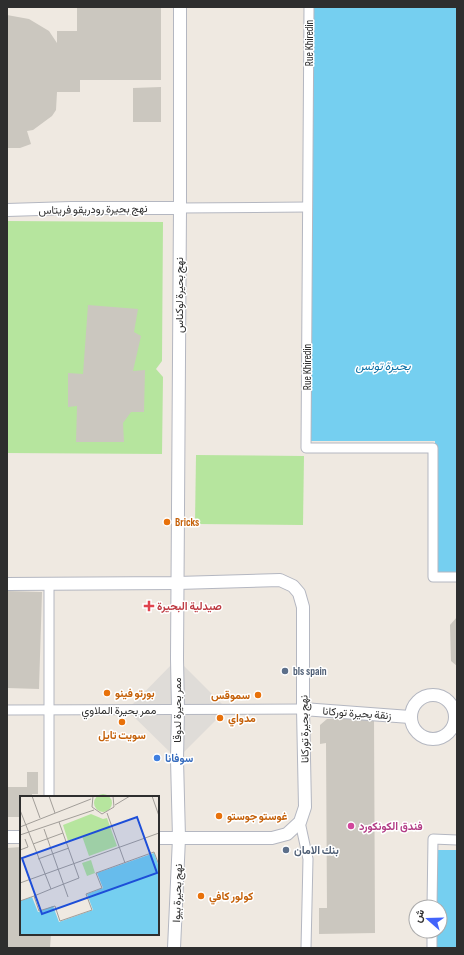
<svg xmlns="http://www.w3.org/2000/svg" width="464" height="955" viewBox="0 0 464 955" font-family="'Sofia Sans Condensed',Vazirmatn,sans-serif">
	<rect width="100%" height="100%" fill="#efe9e1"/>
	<!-- green -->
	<g fill="#b6e59e">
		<polygon points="7,221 163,222 162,361 156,369 163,377 162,454 7,453"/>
		<polygon points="196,455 304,456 303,525 195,524"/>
	</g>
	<!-- plaza -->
	<polygon fill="#dfdcd8" points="177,659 227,709 177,759 127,710"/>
	<!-- water -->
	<g fill="#75cff0">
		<polygon points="314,7 457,7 457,572 434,572 435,441 307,441"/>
		<polygon points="434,850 457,850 457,948 434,948 434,931 440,931 440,907 434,907"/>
	</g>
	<!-- building -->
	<g fill="#cbc7bf">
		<polygon points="77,7 161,7 161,80 80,80 80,92 57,92 56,110 52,116 33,130 27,131 31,144 20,148 7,148 7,15 29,19 49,31 57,43 57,31 77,31"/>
		<polygon points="161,87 161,122 133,122 133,88"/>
		<polygon points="88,305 138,309 134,332 141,336 133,371 145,370 144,412 131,412 123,423 124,442 76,442 77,406 68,407 68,373 83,374"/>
		<polygon points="7,591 42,592 39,689 7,688"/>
		<polygon points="457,617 457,666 451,661 450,625"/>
		<polygon points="374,718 375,933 319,934 319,908 327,908 326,743 320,744 320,725 327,719"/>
		<polygon points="27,772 38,772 38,794 32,794 32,797 21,797 21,817 7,817 7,787 27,787"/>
		<polygon points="21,847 21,934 51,934 50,948 7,948 7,848"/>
	</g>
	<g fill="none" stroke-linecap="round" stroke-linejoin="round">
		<defs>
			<g id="pedestrian">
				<polyline points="309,7 306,448 433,448 433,577 457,577"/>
				<polyline points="180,208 307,207"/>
				<polyline points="49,584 49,797"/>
				<polyline points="7,710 303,709"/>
				<polyline points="300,822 308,859 306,948"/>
				<polyline points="432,907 433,839 457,840"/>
				<polyline points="432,948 432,931"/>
			</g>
			<g id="minor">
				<polyline points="7,210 71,208 180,208"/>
				<polyline points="7,584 177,583 280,580 293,586 299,593 303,607 303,709 305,807 300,822 287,834 272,838 158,838"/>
				<circle cx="433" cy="717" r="22"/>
				<polyline points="303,709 410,717"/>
				<polyline points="7,837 21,837"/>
				<polyline points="174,948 179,838 177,759 178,709 177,659 180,208 180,7"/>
			</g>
		</defs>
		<!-- pedestrian casing -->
		<use href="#pedestrian" stroke="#b4b7c1" stroke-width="11"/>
		<!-- minor casing -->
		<use href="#minor" stroke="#b4b7c1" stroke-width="14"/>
		<!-- path -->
		<polyline stroke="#c9c9c9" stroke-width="2.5" stroke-dasharray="3 2" stroke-linecap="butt" points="455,717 457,717"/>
		<!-- pedestrian -->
		<use href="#pedestrian" stroke="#fff" stroke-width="9"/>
		<!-- minor -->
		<use href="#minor" stroke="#fff" stroke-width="12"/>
	</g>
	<!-- markers -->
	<g fill="#e8710a" stroke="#fff" stroke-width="1.5">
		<circle cx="167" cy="522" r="4"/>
		<circle cx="107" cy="693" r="4"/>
		<circle cx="258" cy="695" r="4"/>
		<circle cx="220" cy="718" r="4"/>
		<circle cx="122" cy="722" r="4"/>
		<circle cx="219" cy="816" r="4"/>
		<circle cx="201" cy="896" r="4"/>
	</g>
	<path fill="#e0444e" stroke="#fff" stroke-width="1.5" d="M147 600h4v4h4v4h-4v4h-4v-4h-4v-4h4z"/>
	<g fill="#5c6f8a" stroke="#fff" stroke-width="1.5">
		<circle cx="285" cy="671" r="4"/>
		<circle cx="286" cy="850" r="4"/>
	</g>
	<circle fill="#3f7fe0" stroke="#fff" stroke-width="1.5" cx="157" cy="758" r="4"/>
	<circle fill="#d1479c" stroke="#fff" stroke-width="1.5" cx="351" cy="826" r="4"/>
	<g text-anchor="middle" stroke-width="3" stroke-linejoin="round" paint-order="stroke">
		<!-- street labels -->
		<g font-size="11" fill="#2e2e2e" stroke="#fff">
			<text transform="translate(309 43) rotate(-90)" y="4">Rue Khiredin</text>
			<text transform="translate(93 209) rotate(-1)" y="4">نهج بحيرة رودريقو فريتاس</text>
			<text transform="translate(179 295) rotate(-90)" y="4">نهج بحيرة لوكناس</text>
			<text transform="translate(307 367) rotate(-90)" y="4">Rue Khiredin</text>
			<text x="119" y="714">ممر بحيرة الملاوي</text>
			<text transform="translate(177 710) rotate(-90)" y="4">ممر بحيرة لدوقا</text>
			<text transform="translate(357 713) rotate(4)" y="4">زنقة بحيرة توركانا</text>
			<text transform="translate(304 729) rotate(-91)" y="4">نهج بحيرة توركانا</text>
			<text transform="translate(177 893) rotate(-88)" y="4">نهج بحيرة بيوا</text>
		</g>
		<!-- food labels -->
		<g font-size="11" font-weight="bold" fill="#c56008" stroke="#fff" text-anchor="start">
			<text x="175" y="526">Bricks</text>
			<text x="115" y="697">بورتو فينو</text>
			<text x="250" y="699" text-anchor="end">سموقس</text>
			<text x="228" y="722">مدواي</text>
			<text x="122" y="739" text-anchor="middle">سويت تايل</text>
			<text x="227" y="820">غوستو جوستو</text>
			<text x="209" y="900">كولور كافي</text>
		</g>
		<!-- health labels -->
		<g font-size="11" font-weight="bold" fill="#be3a42" stroke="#fff" text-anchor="start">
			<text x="157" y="610">صيدلية البحيرة</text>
		</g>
		<!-- service labels -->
		<g font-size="11" font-weight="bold" fill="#4e5e75" stroke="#fff" text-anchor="start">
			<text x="293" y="675">bls spain</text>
			<text x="294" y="854">بنك الامان</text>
		</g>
		<!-- shop labels -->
		<g font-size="11" font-weight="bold" fill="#366cbe" stroke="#fff" text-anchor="start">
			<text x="165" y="762">سوفانا</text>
		</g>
		<!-- hotel labels -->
		<g font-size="11" font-weight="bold" fill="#b23c85" stroke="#fff" text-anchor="start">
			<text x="359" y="830">فندق الكونكورد</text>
		</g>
		<!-- water labels -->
		<g font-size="12" font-style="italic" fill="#0d6fa3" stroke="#fff">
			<text x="383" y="370">بحيرة تونس</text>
		</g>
	</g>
	<!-- overview -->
	<g transform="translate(20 796)">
		<rect width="139" height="139" fill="#efe9e1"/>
		<path d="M74 7a9 9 0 1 1 18 0a9 9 0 1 1-18 0ZM71,18L83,23L87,22L97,50L69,60L62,40L48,45L43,29ZM71,64L75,77L67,80L62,67Z" fill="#b6e59e"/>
		<path d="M134,57L139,71V139H0V105L12,101L18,116L33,110L39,126L73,114L67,98L83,92L77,77Z" fill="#75cff0"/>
		<path fill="none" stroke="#a29e99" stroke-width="1" d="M12,0L20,22M29,0L35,17M73,0L72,11L82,18L94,11L93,0M132,0L139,20M95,9L110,0M0,14L31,93L59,82L39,26M87,17L105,67M0,31L71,3M24,33L48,101M0,39L74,14M13,48L43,37M0,54L8,51L5,43M18,63L49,52M0,87L139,37M14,100L31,93M0,105L14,100L19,115L35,110L40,125L72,114L66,98L82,92L76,77L134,56L139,69"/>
		<path fill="#1d4ed8" fill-opacity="0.15" stroke="#1d4ed8" stroke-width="2" d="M117,21L137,77L22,118L2,62Z"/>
		<rect width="139" height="139" fill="none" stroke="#2e2e2e" stroke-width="2"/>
	</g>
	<!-- border -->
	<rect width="464" height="955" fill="none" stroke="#2e2e2e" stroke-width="16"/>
	<!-- north arrow -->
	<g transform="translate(428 919) rotate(290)"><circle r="19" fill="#ffffff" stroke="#ababab"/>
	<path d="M0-3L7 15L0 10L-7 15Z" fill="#4264fb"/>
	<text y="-6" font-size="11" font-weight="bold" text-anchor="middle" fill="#2e2e2e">ش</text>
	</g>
</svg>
